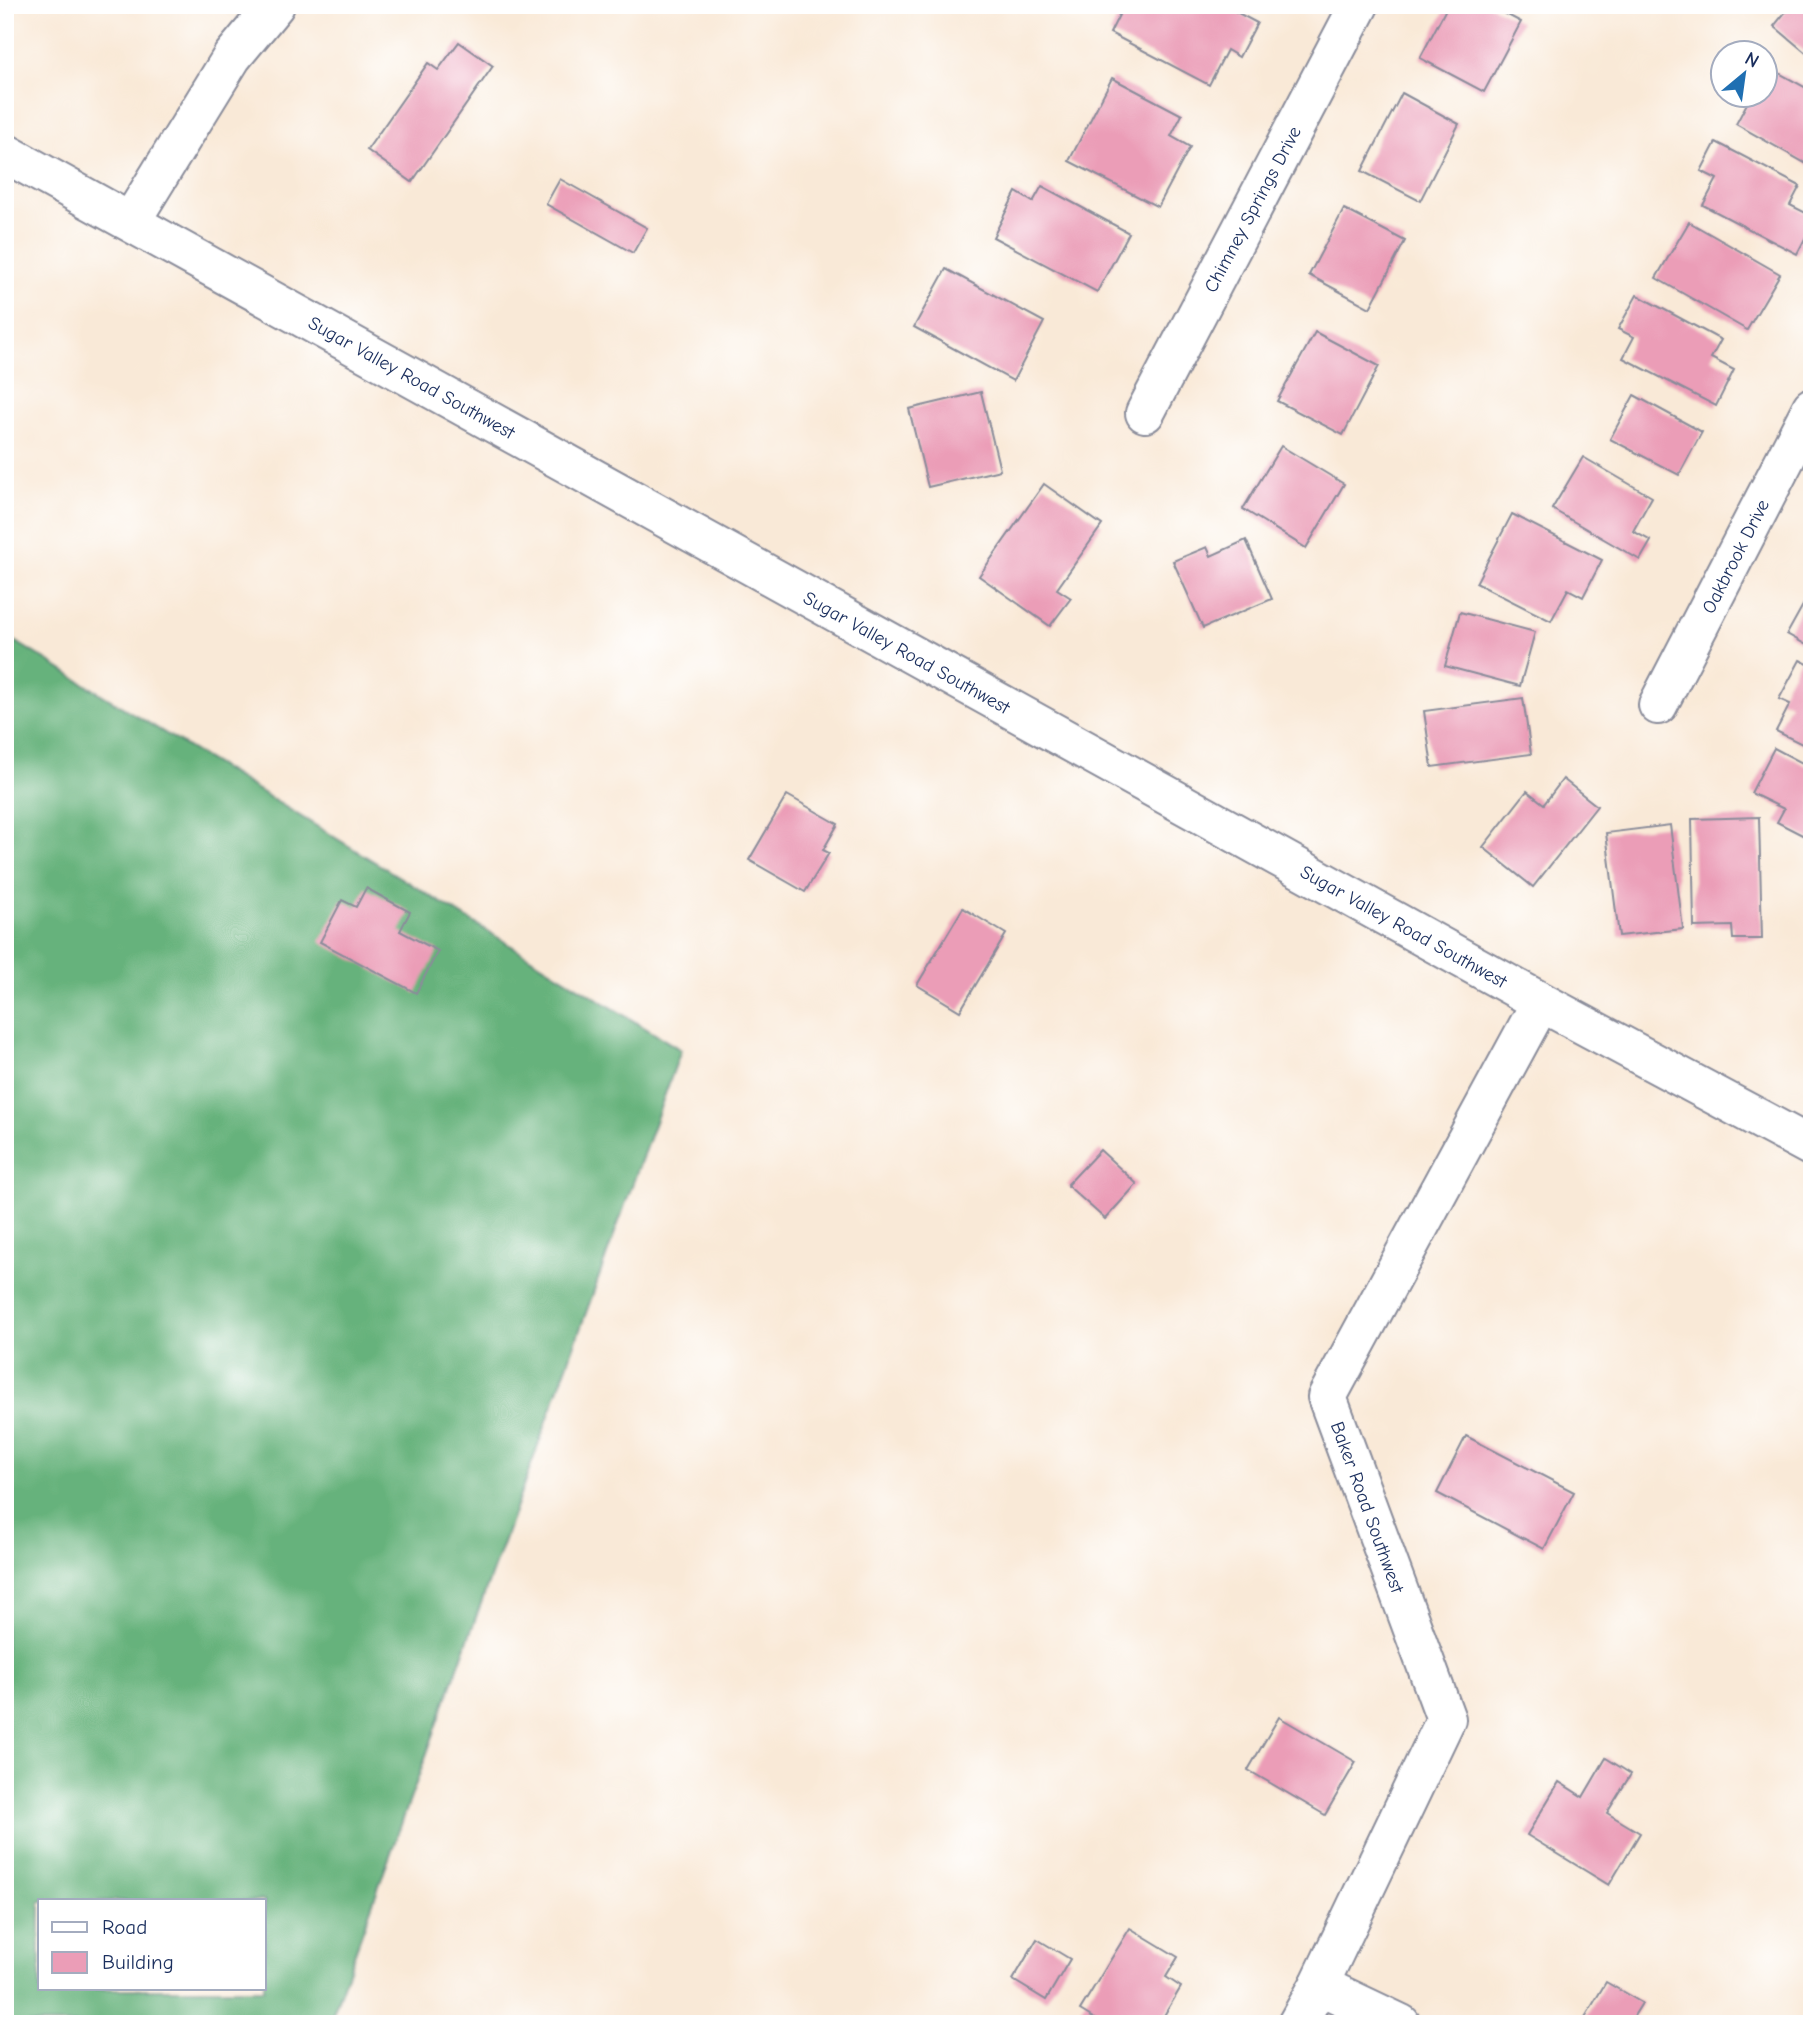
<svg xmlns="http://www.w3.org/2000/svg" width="1817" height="2029" viewBox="0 0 1817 2029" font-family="'Comic Neue',sans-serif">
	<rect width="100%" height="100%" fill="#fff"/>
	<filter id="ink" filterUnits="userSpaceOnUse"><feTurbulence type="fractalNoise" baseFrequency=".0143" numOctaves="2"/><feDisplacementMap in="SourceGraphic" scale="14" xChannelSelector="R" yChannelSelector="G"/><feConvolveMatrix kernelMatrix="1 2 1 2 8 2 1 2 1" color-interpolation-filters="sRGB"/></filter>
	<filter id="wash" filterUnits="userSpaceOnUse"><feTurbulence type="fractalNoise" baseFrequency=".00686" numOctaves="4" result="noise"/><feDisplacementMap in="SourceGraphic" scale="28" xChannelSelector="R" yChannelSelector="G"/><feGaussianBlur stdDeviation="1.57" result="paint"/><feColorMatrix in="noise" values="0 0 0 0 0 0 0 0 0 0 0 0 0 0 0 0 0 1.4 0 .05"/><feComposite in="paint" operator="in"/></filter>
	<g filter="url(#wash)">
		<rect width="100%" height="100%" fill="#f9e9d7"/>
		<!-- forest -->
		<path fill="#66b27c" stroke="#40706d" stroke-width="2" fill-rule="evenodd" d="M5,635L681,1050L329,2024H5ZM40,1901H264V1989H40Z"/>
		<g id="blocks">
			<!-- building -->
			<g fill="#eb9db7">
				<polygon points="1124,5 1223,5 1257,23 1239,57 1227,50 1209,85 1110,33"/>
				<polygon points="1448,5 1489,5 1521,22 1484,92 1420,58"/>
				<polygon points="1791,5 1812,5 1812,58 1774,26"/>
				<polygon points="459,42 493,66 412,182 367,150 428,63 438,70"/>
				<polygon points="1768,67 1812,91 1812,167 1736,124 1752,94 1764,94 1764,72"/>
				<polygon points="1112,78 1182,115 1171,136 1190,147 1158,207 1069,161"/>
				<polygon points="1402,93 1459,124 1420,201 1362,171"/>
				<polygon points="1716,142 1800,186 1790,205 1812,216 1812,225 1797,254 1703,205 1717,179 1701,171"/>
				<polygon points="560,179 647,228 633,253 546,204"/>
				<polygon points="1042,186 1129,233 1097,292 993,237 1016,192 1033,202"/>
				<polygon points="1344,209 1405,241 1370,308 1309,275"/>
				<polygon points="1689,222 1780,274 1747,330 1656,278"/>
				<polygon points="946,269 1044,322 1013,381 914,327"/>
				<polygon points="1637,295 1721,340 1711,358 1734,370 1716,406 1623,358 1634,337 1618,329"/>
				<polygon points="1315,332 1379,366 1343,435 1277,401"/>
				<polygon points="981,392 1000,470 928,487 909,409"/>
				<polygon points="1634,395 1702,432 1679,475 1610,439"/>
				<polygon points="1281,446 1344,484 1306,548 1243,509"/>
				<polygon points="1583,457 1652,497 1633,531 1651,541 1640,560 1552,509"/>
				<polygon points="1044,484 1102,525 1057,589 1071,598 1050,626 979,576"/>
				<polygon points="1512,514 1602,560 1583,597 1568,589 1551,621 1476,583"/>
				<polygon points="1246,540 1272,599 1203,628 1173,561 1207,547 1211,556"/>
				<polygon points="1812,589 1812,648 1787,634"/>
				<polygon points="1460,612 1535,632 1520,686 1445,666"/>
				<polygon points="1800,660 1812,666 1812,749 1776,731 1790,704 1779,699"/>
				<polygon points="1523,698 1531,754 1432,767 1424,711"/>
				<polygon points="1774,748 1812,768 1812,840 1777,822 1784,809 1751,793"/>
				<polygon points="1563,779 1597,806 1533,887 1483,847 1527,791 1544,804"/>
				<polygon points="787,795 838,824 823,850 829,853 805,892 749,860"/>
				<polygon points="1759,817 1762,939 1733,939 1732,926 1694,927 1692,819"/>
				<polygon points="1670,825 1683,929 1619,936 1606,833"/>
				<polygon points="366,888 410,912 400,931 438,951 416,993 320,942 342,900 356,907"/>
				<polygon points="963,908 1006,934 960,1011 917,985"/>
				<polygon points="1100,1150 1137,1184 1105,1219 1067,1185"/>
				<polygon points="1466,1436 1574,1492 1544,1549 1437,1493"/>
				<polygon points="1279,1717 1356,1762 1325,1815 1248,1770"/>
				<polygon points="1606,1758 1631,1774 1607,1813 1640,1833 1609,1885 1527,1835 1559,1782 1583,1797"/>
				<polygon points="1130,1928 1178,1957 1166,1977 1181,1987 1159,2024 1145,2024 1136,2018 1132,2024 1103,2024 1080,2010"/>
				<polygon points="1037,1939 1070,1959 1046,2000 1013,1980"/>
				<polygon points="1606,1982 1642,2003 1629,2024 1581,2024"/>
			</g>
		</g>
	</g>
	<g filter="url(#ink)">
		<use href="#blocks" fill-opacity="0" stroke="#8a8c9a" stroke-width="2"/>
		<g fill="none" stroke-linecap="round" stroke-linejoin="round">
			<defs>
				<g id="minor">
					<polyline points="5,153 1541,1002 1812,1147"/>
					<polyline points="131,221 232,57 275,5"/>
					<polyline points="1145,413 1359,5"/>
					<polyline points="1658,705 1812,407"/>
					<polyline points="1319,1985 1401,2024"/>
					<polyline points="1297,2024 1319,1985 1446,1719 1327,1397 1541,1002"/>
				</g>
			</defs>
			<!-- minor casing -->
			<use href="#minor" stroke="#8a8c9a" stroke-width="42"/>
			<!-- minor -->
			<use href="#minor" stroke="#fff" stroke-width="38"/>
		</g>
	</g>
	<g text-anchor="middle" stroke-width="6" stroke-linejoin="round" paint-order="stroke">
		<!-- street labels -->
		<g font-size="19" fill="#1b2f5e" stroke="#fff">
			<text transform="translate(1252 209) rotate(-62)" y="7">Chimney Springs Drive</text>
			<text transform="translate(412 377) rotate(29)" y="7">Sugar Valley Road Southwest</text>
			<text transform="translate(1735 556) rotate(-63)" y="7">Oakbrook Drive</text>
			<text transform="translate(907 652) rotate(29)" y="7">Sugar Valley Road Southwest</text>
			<text transform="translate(1404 926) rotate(29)" y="7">Sugar Valley Road Southwest</text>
			<text transform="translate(1368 1507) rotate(70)" y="7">Baker Road Southwest</text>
		</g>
	</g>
	<!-- margin -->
	<rect width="1817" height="2029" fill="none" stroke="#fff" stroke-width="28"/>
	<!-- legend -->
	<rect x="38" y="1899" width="228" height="91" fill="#ffffff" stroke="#a4acbf" stroke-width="2"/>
	<rect x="52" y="1922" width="35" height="10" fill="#ffffff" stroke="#a4acbf" stroke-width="2"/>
	<text x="102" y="1934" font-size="21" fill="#1b2f5e">Road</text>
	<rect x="52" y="1952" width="35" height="21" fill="#eb9db7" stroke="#a4acbf" stroke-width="2"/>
	<text x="102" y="1969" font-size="21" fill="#1b2f5e">Building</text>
	<!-- north arrow -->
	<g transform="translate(1744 74) rotate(29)"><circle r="33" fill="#ffffff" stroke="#a4acbf" stroke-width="2"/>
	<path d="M0-5L12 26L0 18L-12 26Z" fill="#1f6fb2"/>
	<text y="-10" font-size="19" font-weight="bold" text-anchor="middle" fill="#1b2f5e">N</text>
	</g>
</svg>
